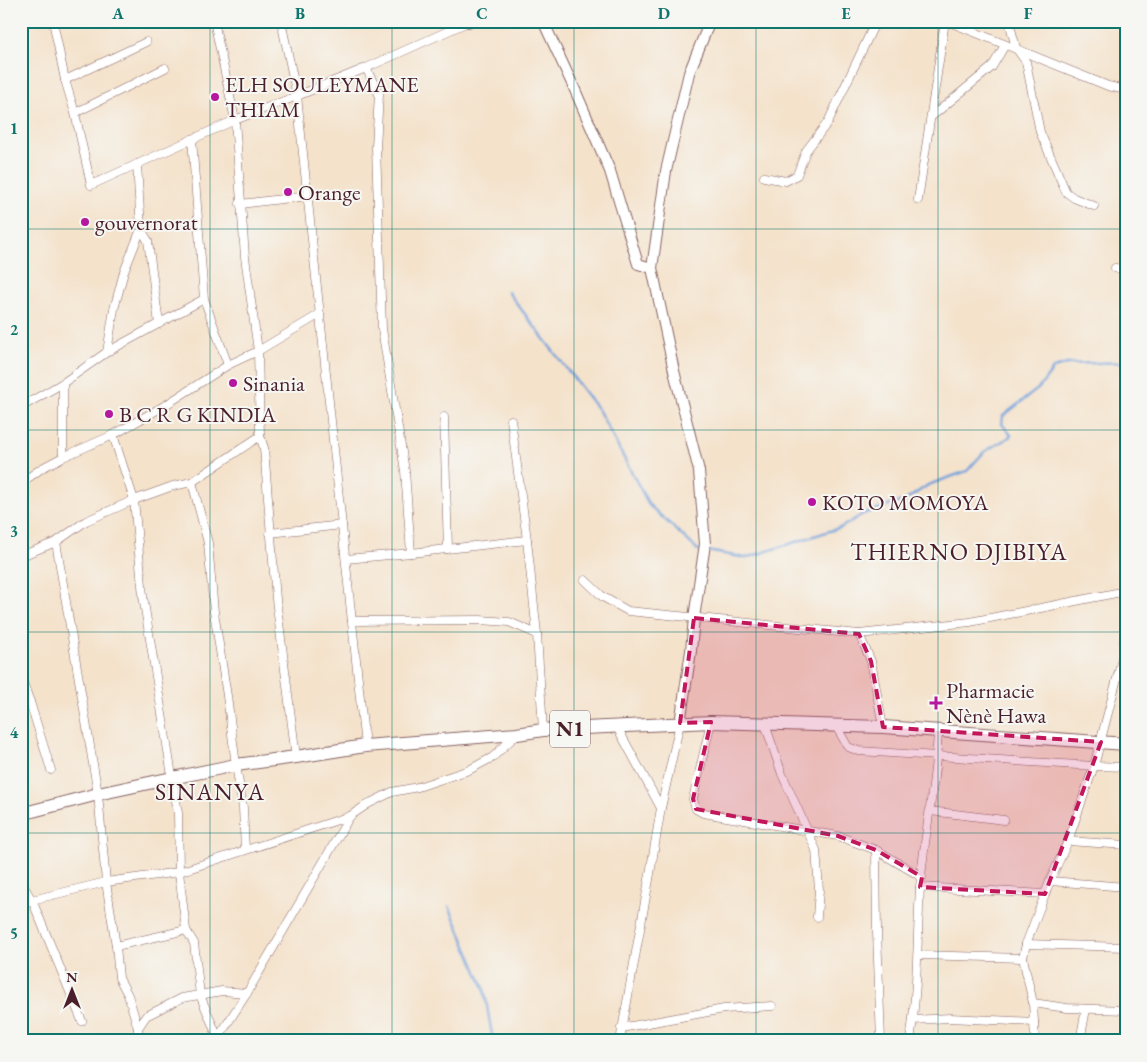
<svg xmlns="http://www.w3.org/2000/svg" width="1147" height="1062" viewBox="0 0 1147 1062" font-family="'EB Garamond',serif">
	<rect width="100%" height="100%" fill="#f6f6f2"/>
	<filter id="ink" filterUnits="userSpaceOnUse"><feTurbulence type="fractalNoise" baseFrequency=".02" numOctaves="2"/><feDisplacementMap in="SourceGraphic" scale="10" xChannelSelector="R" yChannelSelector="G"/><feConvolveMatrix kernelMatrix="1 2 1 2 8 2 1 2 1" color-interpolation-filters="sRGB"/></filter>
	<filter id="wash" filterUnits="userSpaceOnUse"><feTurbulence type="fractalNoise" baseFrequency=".0096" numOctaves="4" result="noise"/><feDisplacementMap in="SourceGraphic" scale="20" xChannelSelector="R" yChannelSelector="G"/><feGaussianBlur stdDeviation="1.12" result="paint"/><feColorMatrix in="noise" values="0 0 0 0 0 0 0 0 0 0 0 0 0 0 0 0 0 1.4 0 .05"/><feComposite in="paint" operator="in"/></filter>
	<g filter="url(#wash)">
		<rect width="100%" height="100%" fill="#f4e2cb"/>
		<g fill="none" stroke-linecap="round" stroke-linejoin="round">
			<!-- stream -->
			<g stroke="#71a0da" stroke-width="2.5">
				<polyline points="508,292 599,411 649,505 698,550 701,550"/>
				<polyline points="707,551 746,558 842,527 863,514 906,500 928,485 967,471 984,452 1008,438 1011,435 1002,424 1003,416 1039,388 1054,368 1067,364 1126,362"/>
				<polyline points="449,906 484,988 493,1041"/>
			</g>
		</g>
	</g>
	<g filter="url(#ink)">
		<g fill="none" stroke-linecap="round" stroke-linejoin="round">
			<defs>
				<g id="minor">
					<polyline points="53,21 65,80 75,113 91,185 235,120 297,96 366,68 468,22"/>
					<polyline points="281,21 297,96 365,746"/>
					<polyline points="947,21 1108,86 1126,90"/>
					<polyline points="1009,21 1016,48 1026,62 1040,132 1066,192 1074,198 1094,206"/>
					<polyline points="65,80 146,42"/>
					<polyline points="75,113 165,68"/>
					<polyline points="931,117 992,67 1005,45"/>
					<polyline points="192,139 204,299 228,365"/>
					<polyline points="764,177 786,181 797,175 806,151 828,122 876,21"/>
					<polyline points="918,200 945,21"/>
					<polyline points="240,204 308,196"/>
					<polyline points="141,229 148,241 159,324"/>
					<polyline points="1115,268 1126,269"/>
					<polyline points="107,352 204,299"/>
					<polyline points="63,383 63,457 113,435 164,406 228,365 258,351 320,314"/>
					<polyline points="21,407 63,383 107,352 114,309 124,272 141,229 137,164"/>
					<polyline points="444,417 448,549"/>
					<polyline points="511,420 527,540 537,634 543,730"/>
					<polyline points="113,435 134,500 143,596 178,813 179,872 186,930 116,946"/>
					<polyline points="260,436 264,448 276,599 296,757"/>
					<polyline points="192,482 208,543 214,612 227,696 236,765 243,808 245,850"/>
					<polyline points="21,483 42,468 63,457"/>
					<polyline points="270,533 342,525"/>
					<polyline points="56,542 98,794 106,882 116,946 119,978 128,995 138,1028"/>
					<polyline points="411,553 527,540"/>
					<polyline points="21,556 56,542 86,521 134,500 173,486 192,482 260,436 258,351 245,257 235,120 214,21"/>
					<polyline points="346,559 411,553 405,471 382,329 376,147 379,94 366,68"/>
					<polyline points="585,580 603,597 628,611 859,634 970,622 1126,591"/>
					<polyline points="352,621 480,620 509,622 537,634"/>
					<polyline points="859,634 871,661 883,727"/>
					<polyline points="21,677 30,702 21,708"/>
					<polyline points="30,702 51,770"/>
					<polyline points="711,722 693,799 696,809 703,813 838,836 876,850 922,877"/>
					<polyline points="765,724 782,774 816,850 819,890 817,917"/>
					<polyline points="836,726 848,747 859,751 1094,766 1126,767"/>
					<polyline points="617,727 661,808"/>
					<polyline points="930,811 1004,820"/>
					<polyline points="1068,841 1126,845"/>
					<polyline points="876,850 877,932 881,1041"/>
					<polyline points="1050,881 1126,887"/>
					<polyline points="21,882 32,900 82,1021"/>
					<polyline points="920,887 1045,894"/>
					<polyline points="21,904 32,900 106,882 179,872 350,816"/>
					<polyline points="186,930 194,943 200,995 218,1038"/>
					<polyline points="1026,944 1126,947"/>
					<polyline points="918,955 1023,958"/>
					<polyline points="1033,1003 1067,1008 1126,1010"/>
					<polyline points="913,1020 950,1018 1034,1022"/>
					<polyline points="621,1028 724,1009 772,1006"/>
					<polyline points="138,1041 138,1028 146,1016 182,998 222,991 247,993"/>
					<polyline points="218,1041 218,1038 247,993 350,816 368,804 392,792 418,787 469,770 493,757 517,734"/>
					<polyline points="620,1041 650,874 661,808 680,723"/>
					<path d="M910,1041C918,990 917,939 920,888C924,835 936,784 938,731"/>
					<polyline points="1035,1041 1033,1003 1023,958 1026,944 1050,881 1068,841 1094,766 1119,671 1123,654 1126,621"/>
					<polyline points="1080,1041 1086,1009"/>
				</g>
				<g id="tertiary">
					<polyline points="466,21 468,22 470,21"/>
					<polyline points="543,21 575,90 610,171 638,264 652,268"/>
					<polyline points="680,723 691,651 694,618 705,544 699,471 674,371 652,268 666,171 689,73 710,21"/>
				</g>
				<polyline id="trunk" points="21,814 98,794 172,778 236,765 296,757 365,746 517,734 543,730 711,722 883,727 1126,744"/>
			</defs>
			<!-- minor casing -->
			<use href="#minor" stroke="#866363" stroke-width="9"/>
			<!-- tertiary casing -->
			<use href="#tertiary" stroke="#866363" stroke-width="12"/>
			<!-- trunk casing -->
			<use href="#trunk" stroke="#866363" stroke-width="14"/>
			<!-- minor -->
			<use href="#minor" stroke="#fff" stroke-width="8"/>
			<!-- tertiary -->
			<use href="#tertiary" stroke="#fff" stroke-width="10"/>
			<!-- trunk -->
			<use href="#trunk" stroke="#fff" stroke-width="12"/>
		</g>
	</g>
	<!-- marked area -->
	<path fill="#c2185b" fill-opacity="0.2" stroke="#c2185b" stroke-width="4" stroke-dasharray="10 6" stroke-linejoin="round" d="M694,618L859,634L871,661L883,727L1101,742L1045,894L920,887L922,877L876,850L838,836L696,809L693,799L711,722L680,723Z"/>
	<!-- grid -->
	<path fill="none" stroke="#0f766e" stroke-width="1" stroke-opacity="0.55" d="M210,21V1041M392,21V1041M574,21V1041M756,21V1041M938,21V1041M21,229H1126M21,430H1126M21,632H1126M21,833H1126"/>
	<!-- markers -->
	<g fill="#b5179e" stroke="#f6f6f2" stroke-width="2">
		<circle cx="215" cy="97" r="5"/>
		<circle cx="288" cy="192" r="5"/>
		<circle cx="85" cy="222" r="5"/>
		<circle cx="233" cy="383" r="5"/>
		<circle cx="109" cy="414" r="5"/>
		<circle cx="812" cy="502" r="5"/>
		<path d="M933.5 695.5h5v5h5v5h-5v5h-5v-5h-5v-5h5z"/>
	</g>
	<g text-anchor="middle" stroke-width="4" stroke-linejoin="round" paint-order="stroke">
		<!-- shield labels -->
		<rect fill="#f6f6f2" stroke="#7e6067" stroke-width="1" x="550" y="710.5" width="40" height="37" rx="4"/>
		<g font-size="21" font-weight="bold" fill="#4a1f2b">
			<text x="570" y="736">N1</text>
		</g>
		<!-- poi labels -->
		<g font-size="22" fill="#4a1f2b" stroke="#f6f6f2" text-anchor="start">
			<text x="225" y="92">ELH SOULEYMANE<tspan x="225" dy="25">THIAM</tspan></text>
			<text x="298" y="200">Orange</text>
			<text x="95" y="230">gouvernorat</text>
			<text x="243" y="391">Sinania</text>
			<text x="119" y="422">B C R G KINDIA</text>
			<text x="822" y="510">KOTO MOMOYA</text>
			<text x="946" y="698">Pharmacie<tspan x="946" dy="25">Nènè Hawa</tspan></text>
		</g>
		<!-- neighbourhood labels -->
		<g font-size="24" letter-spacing="1" fill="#4a1f2b" stroke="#f6f6f2">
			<text x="959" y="560">THIERNO DJIBIYA</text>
			<text x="210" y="800">SINANYA</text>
		</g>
	</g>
	<!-- margin -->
	<rect width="1147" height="1062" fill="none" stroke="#f6f6f2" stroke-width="55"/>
	<!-- north arrow -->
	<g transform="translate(72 990)" stroke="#f6f6f2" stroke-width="4" paint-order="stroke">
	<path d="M0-4L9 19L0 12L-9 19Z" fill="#4a1f2b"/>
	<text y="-8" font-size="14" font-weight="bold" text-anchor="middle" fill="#4a1f2b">N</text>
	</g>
	<rect x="28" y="28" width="1092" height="1006" fill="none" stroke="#0f766e" stroke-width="2"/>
	<g font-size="16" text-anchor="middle" font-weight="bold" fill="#0f766e">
		<text x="118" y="19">A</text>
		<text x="300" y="19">B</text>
		<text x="482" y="19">C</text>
		<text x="664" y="19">D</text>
		<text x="846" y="19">E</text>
		<text x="1028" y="19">F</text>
		<text x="14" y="134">1</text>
		<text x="14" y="335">2</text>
		<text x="14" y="537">3</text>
		<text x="14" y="738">4</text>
		<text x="14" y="939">5</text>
	</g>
</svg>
